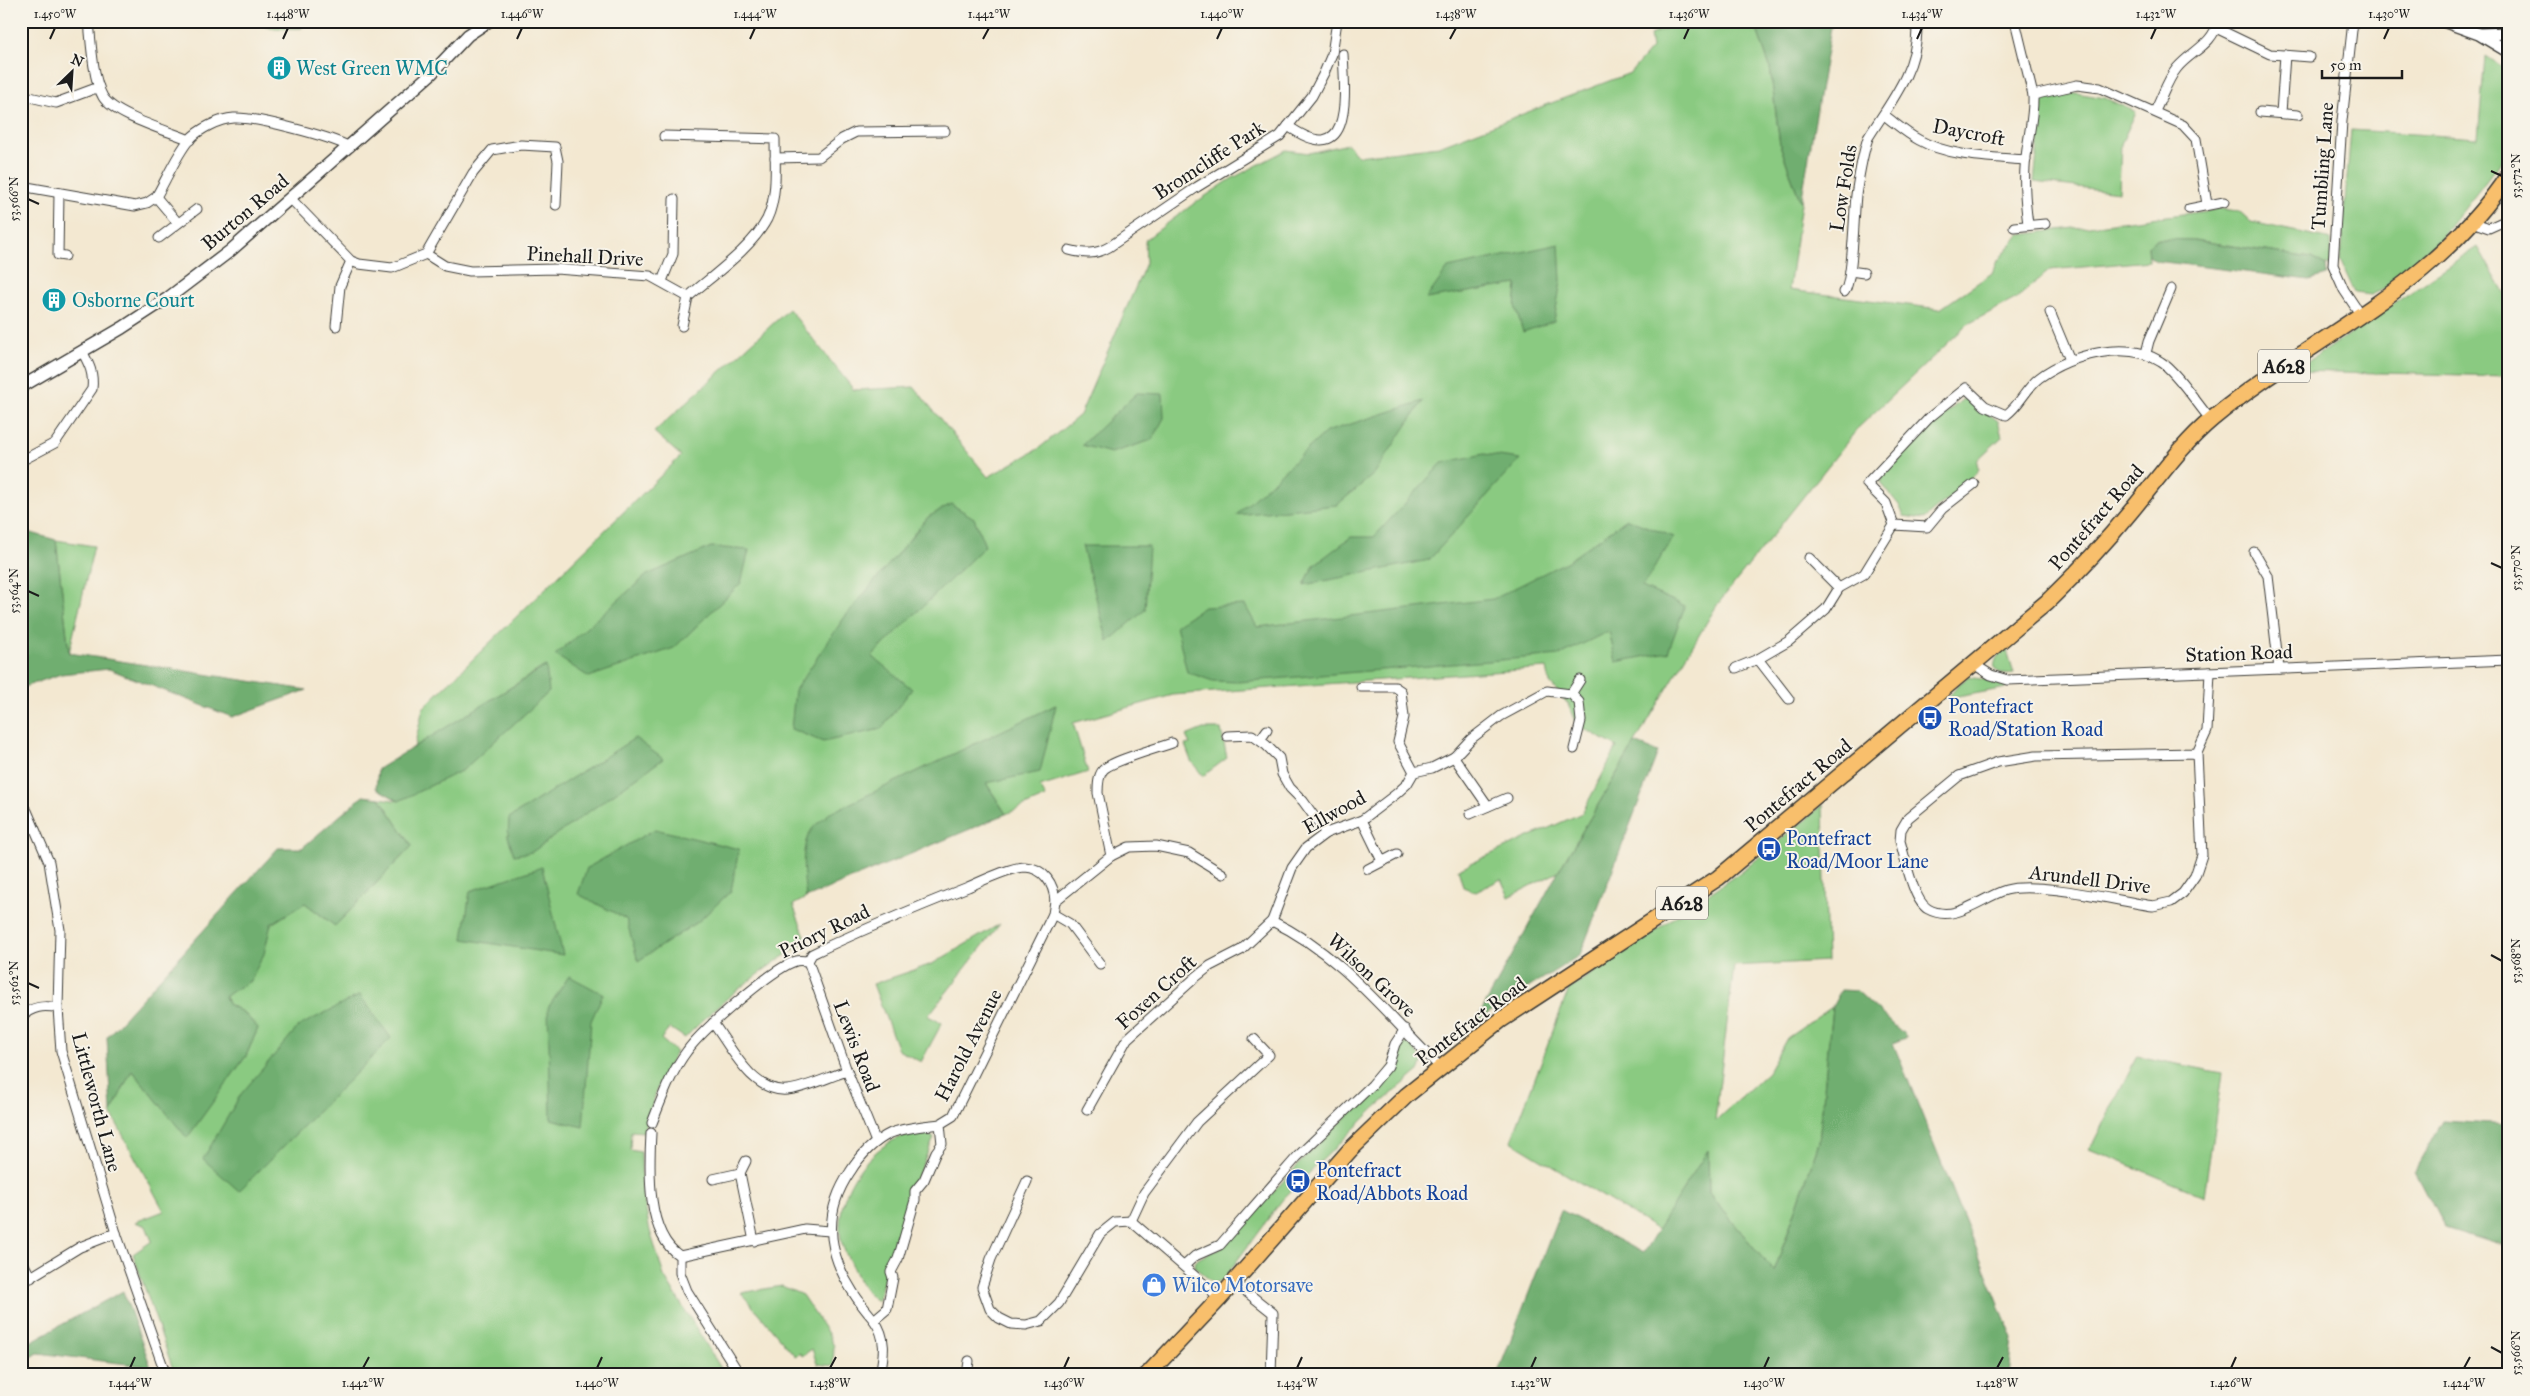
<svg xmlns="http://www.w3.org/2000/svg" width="2530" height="1396" viewBox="0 0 2530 1396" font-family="'IM FELL Great Primer',serif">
	<rect width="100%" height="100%" fill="#f7f3e8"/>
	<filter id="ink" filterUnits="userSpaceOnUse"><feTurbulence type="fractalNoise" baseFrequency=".02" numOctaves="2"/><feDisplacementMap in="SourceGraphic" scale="10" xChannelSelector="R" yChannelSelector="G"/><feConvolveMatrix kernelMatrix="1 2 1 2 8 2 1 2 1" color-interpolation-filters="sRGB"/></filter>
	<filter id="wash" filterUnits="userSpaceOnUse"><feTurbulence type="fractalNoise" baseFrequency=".0096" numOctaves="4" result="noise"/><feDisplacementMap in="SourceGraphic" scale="20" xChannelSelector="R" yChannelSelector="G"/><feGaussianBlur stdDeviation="1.12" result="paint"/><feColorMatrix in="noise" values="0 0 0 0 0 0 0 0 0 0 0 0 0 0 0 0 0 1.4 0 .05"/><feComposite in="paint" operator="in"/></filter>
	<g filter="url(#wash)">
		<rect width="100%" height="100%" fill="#f3e8d1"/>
		<!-- green -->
		<g fill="#8aca81" stroke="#53734e">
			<polygon points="248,21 302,21 302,28 275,29"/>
			<path d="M1685,21H1754L1770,67L1780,145L1801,203L1789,290L1940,309L1992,273L1996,263L2019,235L2222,209L2239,211L2251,222L2331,239L2332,266H2326L2311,258L2194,240L2156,239L2148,246L2149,261L2050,270L2017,298L1968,324L1859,427L1717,605L1558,872L1509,897L1501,879L1476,892L1463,887L1458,869L1582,813L1617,747L1576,724L1568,704L1550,683L1547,668L1173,695L1073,723L1088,772L1040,787L1046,797L1006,814L986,783L1055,705L804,856L806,898L793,905L807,941C760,971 725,997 685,1038L670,1028L661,1039L676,1052L657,1089L644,1132L631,1131L630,1150L641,1152L642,1190L650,1231L664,1276L725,1375H175L133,1254L152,1241L146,1226L135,1222L164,1211L111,1113L131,1069L187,1137L246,1056L258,1028L244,1013L228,1004L225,996L250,981L271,924L305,903L335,926L412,846L380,798L399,801L545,666L414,748L423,708L681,456L654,432L789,309L854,390L914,387L988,477L1038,449L1080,415L1146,263L1145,240L1192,205L1231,179L1286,150L1309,153L1348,144L1358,156L1439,146L1630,73L1652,48L1650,35Z"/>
			<polygon points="2485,56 2509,72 2509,152 2433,249 2389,287 2371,295 2355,293 2340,260 2351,130 2478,138"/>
			<polygon points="2076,93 2105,98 2136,112 2121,144 2119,192 2034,182 2043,98"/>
			<polygon points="2478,247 2509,302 2509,376 2294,371"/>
			<path d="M1963,399L1971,400L1998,421L2002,437L1978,459L1977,464L1979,469C1966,489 1941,502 1924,519L1904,516L1899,505L1881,483L1883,476L1924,432Z"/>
			<polygon points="56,540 94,546 69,653"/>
			<path d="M2006,647L2014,673C1989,677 1990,661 2006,647Z"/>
			<polygon points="1969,677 2005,683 2006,688 1947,699 1960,683"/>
			<polygon points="1203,729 1221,729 1227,758 1203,776 1191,761 1185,745 1190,744 1186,736"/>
			<polygon points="1823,805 1827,961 1734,966 1715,1121 1768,1072 1787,1038 1832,1007 1819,1142 1774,1272 1709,1193 1708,1151 1658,1230 1511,1141 1569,989 1745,869"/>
			<polygon points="1000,924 928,1016 942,1023 921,1062 898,1050 873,984 932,964"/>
			<polygon points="1404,1043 1410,1044 1423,1061 1420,1070 1375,1108 1283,1199 1222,1281 1214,1283 1194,1267 1195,1262 1198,1259 1226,1244 1307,1155 1372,1091 1392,1065 1400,1045"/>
			<polygon points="2137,1056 2222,1073 2204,1196 2090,1149"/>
			<path d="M926,1134L934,1138C909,1193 893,1242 878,1301C867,1296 857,1279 853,1268C849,1260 843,1249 841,1240C834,1197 863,1151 903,1136C910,1134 919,1134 926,1134Z"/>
			<polygon points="782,1286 802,1295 827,1332 834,1346 833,1366 817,1364 812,1349 802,1356 800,1353 795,1356 741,1293"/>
		</g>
		<!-- forest -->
		<g fill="#6fae6f" stroke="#466546">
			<polygon points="1754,21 1832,21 1801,203 1780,145 1770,67"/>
			<polygon points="2156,239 2194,240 2311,258 2326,266 2327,275 2310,280 2156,261 2149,256 2148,246"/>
			<polygon points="1559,244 1561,281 1554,321 1523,332 1515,306 1517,284 1426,299 1448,268"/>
			<polygon points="1137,393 1163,394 1164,418 1152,440 1111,453 1082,445"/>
			<polygon points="1423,401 1374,474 1337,505 1236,515 1326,432"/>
			<polygon points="1484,454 1520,459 1429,560 1304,585 1314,565 1351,537 1374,537 1442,463"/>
			<polygon points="951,504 974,518 985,546 872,656 912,689 881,729 823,742 791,729 795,690 844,618 928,517"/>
			<polygon points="1627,519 1674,537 1642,587 1685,606 1668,652 1616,662 1609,631 1560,655 1238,682 1213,681 1187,672 1176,625 1204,607 1245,605 1257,627 1493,599 1568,561"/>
			<polygon points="21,530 56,540 69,653 307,690 232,717 109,669 61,674 21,688 21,668 27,656 21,648"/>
			<polygon points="1082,546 1149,546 1145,610 1108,642"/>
			<polygon points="711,547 749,550 741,583 674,648 589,677 555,655 647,575"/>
			<polygon points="546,666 549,692 463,770 399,801 376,788 378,769"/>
			<path d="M1056,705L1040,772L986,783L1006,814L806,898C804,879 799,846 812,829C817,823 824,818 830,813Z"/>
			<polygon points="635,738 663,759 532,852 514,855 508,836 509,818"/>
			<polygon points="1635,743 1658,752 1580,955 1476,1021 1558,872"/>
			<polygon points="363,796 380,798 412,846 335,926 305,903 271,924 264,954 250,981 225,996 228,1004 244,1013 258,1028 246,1056 187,1138 132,1070 111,1113 107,1037 278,848 302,848"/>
			<polygon points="655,829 739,849 731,891 699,921 638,961 626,919 578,894 587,868"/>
			<polygon points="542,867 563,955 463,939 470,891"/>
			<polygon points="569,976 603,994 591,1021 583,1127 551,1119 548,1008"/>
			<polygon points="1841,990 1857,991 1907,1037 1893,1043 2013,1339 2009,1375 1497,1375 1561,1210 1643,1253 1708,1150 1709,1193 1774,1272 1819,1142 1832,1007"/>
			<polygon points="360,995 391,1038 239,1191 203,1159 241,1094 299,1026"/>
			<polygon points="2443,1121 2509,1125 2509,1248 2445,1228 2415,1170"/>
			<polygon points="123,1291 151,1367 38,1353 21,1364 21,1347"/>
		</g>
	</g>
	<g filter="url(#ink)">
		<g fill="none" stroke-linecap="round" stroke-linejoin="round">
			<defs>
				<g id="minor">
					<path d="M89,21C91,42 93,80 103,97C115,116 169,131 190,140"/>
					<path d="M2015,21L2033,95C2034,116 2028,137 2026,157C2023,179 2025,202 2028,224"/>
					<polyline points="2353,21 2342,121 2333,265 2344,290 2356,308"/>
					<polyline points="2216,28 2270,54 2309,57"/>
					<polyline points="21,95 56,103 99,87"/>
					<polyline points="2033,95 2077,85 2100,88 2183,125 2196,139 2207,204"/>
					<path d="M2155,111C2162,98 2167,80 2177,68C2191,51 2213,45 2218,21"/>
					<polyline points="2260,112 2298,115"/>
					<polyline points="2281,113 2285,55"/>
					<path d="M1884,115C1895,123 1906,133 1919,140C1949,157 1992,157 2026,160"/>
					<path d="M1288,126C1354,172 1345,93 1343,54"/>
					<polyline points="775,158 819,157 842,139 856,132 945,131"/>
					<path d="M21,186L135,206L147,203L156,197C166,180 177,154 189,140C199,129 219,119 234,118C256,117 329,136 350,147"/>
					<polyline points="59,193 58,255 65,256"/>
					<polyline points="156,197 178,223"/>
					<polyline points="291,199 351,261 359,264 392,268 426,254 473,173 492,150 521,145 555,147 558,161 556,205"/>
					<polyline points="2189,209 2224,202"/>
					<polyline points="2472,222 2489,228 2509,219"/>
					<polyline points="2014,227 2045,224"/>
					<polyline points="159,238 197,209"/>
					<path d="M1069,250C1085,254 1095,255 1109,247L1197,187L1280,136L1312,96L1324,73L1332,54L1337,21"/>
					<path d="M426,254L445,266L470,271L556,269L650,276L688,297C713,275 752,248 767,219C778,196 775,163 775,139L664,136"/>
					<polyline points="1850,271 1864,273"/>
					<polyline points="662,281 673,254 674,199"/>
					<path d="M1844,292C1853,283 1854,212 1856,195C1859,176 1862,156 1868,138C1889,104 1917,71 1917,29L1909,22L1900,21"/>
					<polyline points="2050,312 2070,360"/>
					<polyline points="336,326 340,286 351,261"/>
					<polyline points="682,326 688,297"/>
					<polyline points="2146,353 2149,341 2171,289"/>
					<path d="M21,461L55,443L92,389C94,373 89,364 82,351"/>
					<polyline points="1894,525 1927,527 1942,509 1974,484"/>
					<polyline points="2254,552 2268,576 2279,669"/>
					<polyline points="1809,558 1839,588"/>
					<polyline points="1758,659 1789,699"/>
					<polyline points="1975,665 1991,675 2008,680 2509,660"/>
					<path d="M1736,668L1758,659L1789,641L1826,609L1839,588L1864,574L1894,525L1886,503L1867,484L1930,417L1966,388L1985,406L2006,415C2020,405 2026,388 2039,378C2070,355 2127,339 2161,362C2176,371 2198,405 2211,420"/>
					<polyline points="1361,687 1395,687 1401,691 1404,717 1398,742 1414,772"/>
					<polyline points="1571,694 1580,680"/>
					<polyline points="1227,736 1252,735 1266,745 1279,758 1282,774 1290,788 1303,801 1326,833"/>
					<polyline points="1260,740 1267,730"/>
					<path d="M2197,753L2202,855L2195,876L2183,893L2171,902L2153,906C2118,901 2037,881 2006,890C1982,897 1955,924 1928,909C1913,901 1905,857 1900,841L1901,830L1908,818L1959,776L1998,762L2036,756L2197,753L2207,731L2210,672"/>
					<polyline points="1454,757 1488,806"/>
					<polyline points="21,807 27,811 49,862 60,930 58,1008 61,1051 116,1233 166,1375"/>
					<polyline points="1470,814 1507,798"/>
					<polyline points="1362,820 1382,861"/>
					<path d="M1111,856L1098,793C1098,786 1098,776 1103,770C1111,761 1158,748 1172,743"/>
					<polyline points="1368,869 1397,854"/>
					<polyline points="1053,914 1070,924 1100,964"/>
					<path d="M1272,921C1341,954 1386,1014 1440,1067"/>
					<polyline points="808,961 847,1071 876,1142"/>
					<path d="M21,1017C32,1006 44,1005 58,1008"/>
					<path d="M713,1023C731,1047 752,1093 787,1090C807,1088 828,1077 847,1071"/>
					<polyline points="1087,1110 1127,1039 1196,977 1210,966 1241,950 1272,921 1292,868 1306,848 1326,833 1362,820 1396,794 1407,784 1414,772 1432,768 1454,757 1471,739 1501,716 1547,691 1571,694 1579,702 1581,721 1574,749"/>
					<path d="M652,1123C662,1098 671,1072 687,1051C702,1030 773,968 796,961C800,960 804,961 808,961L812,954C863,929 915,908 968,887C982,881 1010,867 1025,867C1044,868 1054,884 1055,901"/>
					<path d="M651,1133C649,1170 646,1234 680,1256V1273L687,1291L740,1375"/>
					<polyline points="740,1173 754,1241"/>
					<polyline points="713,1179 740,1173 746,1161"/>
					<polyline points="1027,1181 991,1259 982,1287 990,1309 999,1318 1011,1324 1026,1325 1041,1321 1059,1303 1100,1234 1115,1222 1131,1221"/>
					<polyline points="1131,1221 1144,1193 1197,1122 1269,1055 1254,1039"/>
					<polyline points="1131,1221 1220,1298"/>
					<polyline points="680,1256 805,1229 830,1231"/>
					<polyline points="21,1259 31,1278"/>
					<polyline points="1184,1266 1195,1256 1220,1245 1297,1157 1372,1085 1388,1066 1395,1044 1405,1029"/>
					<polyline points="1234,1282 1273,1313 1271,1375"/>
					<polyline points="21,1283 80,1247 116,1233"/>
					<path d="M874,1320C835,1275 814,1225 850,1172C860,1156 874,1141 891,1133C906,1127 923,1126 940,1124"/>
					<path d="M880,1375C884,1354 887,1338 874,1320L887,1309L893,1278L891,1272L898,1259L915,1200V1191L924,1180L936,1152L942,1144L940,1124L953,1116L1053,914L1055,901L1111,856L1129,847L1156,846L1189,853L1223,874"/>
					<polyline points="967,1375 969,1361"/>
				</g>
				<g id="tertiary">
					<polyline points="2443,21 2479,34 2509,52"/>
					<polyline points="2481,34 2509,33"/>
					<polyline points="21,387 122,328 168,298 230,251 432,73 468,35 489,21"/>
				</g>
				<path id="trunk" d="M1147,1375L1220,1298L1350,1150L1407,1095L1501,1020L1718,878L2047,602C2077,573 2106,542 2132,510C2158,479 2181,445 2212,419C2315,334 2433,290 2509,174"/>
			</defs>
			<!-- minor casing -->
			<use href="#minor" stroke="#3c3b37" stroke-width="11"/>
			<!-- tertiary casing -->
			<use href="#tertiary" stroke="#3c3b37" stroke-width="14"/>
			<!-- trunk casing -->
			<use href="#trunk" stroke="#3c3b37" stroke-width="18"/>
			<!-- minor -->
			<use href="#minor" stroke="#fff" stroke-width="9"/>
			<!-- tertiary -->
			<use href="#tertiary" stroke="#fff" stroke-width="11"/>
			<!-- trunk -->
			<use href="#trunk" stroke="#f8bf6c" stroke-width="15"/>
		</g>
	</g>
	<!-- ticks -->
	<path fill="none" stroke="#1c1c1c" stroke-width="2" d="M50,39L55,28M283,39L288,28M517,39L522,28M750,39L755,28M983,39L989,28M1217,39L1222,28M1450,39L1456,28M1684,39L1689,28M1917,39L1922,28M2151,39L2156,28M2384,39L2389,28M2491,171L2502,176M28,199L39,204M2491,563L2502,568M28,591L39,596M2491,955L2502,961M28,983L39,988M2491,1347L2502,1353M130,1368L135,1357M363,1368L369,1357M597,1368L602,1357M830,1368L836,1357M1064,1368L1069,1357M1297,1368L1302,1357M1531,1368L1536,1357M1764,1368L1769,1357M1997,1368L2003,1357M2231,1368L2236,1357M2464,1368L2470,1357"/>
	<!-- icons -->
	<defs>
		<symbol id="building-disc" viewBox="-11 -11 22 22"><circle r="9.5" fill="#0f9aa8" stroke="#f7f3e8"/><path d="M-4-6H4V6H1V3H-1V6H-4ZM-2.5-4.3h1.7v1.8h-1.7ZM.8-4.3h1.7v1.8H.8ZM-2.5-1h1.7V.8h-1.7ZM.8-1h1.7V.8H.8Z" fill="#fff"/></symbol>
		<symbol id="bus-disc" viewBox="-11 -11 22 22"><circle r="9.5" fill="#1a4fb4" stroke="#f7f3e8"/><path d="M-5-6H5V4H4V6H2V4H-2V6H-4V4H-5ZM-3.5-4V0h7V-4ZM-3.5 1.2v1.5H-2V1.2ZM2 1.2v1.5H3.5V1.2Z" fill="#fff"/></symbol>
		<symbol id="shop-disc" viewBox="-11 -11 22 22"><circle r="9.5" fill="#3f7fe0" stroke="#f7f3e8"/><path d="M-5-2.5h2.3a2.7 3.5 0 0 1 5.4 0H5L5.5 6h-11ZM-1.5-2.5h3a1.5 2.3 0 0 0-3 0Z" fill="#fff"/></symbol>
	</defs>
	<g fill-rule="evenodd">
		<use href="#building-disc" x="265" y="54" width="28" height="28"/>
		<use href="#building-disc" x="40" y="286" width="28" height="28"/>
		<use href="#bus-disc" x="1916" y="704" width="28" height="28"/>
		<use href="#bus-disc" x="1755" y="835" width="28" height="28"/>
		<use href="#bus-disc" x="1284" y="1167" width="28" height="28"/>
		<use href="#shop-disc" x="1140" y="1271" width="28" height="28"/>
	</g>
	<g text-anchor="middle" stroke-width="4" stroke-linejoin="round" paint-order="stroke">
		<!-- shield labels -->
		<g fill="#f7f3e8" stroke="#5e5c59" stroke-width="1">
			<rect x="2258" y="349.5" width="52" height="33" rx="4"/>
			<rect x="1656" y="886.5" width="52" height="33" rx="4"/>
		</g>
		<g font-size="19" font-weight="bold" fill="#1c1c1c">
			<text x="2284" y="373">A628</text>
			<text x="1682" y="910">A628</text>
		</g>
		<!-- culture labels -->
		<g font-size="20" fill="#0d838f" stroke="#f7f3e8" text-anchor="start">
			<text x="296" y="75">West Green WMC</text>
			<text x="72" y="307">Osborne Court</text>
		</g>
		<!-- street labels -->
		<g font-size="20" fill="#1c1c1c" stroke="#f7f3e8">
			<text transform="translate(1969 132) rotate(11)" y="7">Daycroft</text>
			<text transform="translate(1209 160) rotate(-33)" y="7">Bromcliffe Park</text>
			<text transform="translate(2322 166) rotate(-86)" y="7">Tumbling Lane</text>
			<text transform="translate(1843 188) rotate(-81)" y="7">Low Folds</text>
			<text transform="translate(245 212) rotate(-40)" y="7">Burton Road</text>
			<text transform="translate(585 256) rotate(3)" y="7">Pinehall Drive</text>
			<text transform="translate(2096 517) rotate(-49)" y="7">Pontefract Road</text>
			<text transform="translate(2239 653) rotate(-2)" y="7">Station Road</text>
			<text transform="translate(1798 785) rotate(-40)" y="7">Pontefract Road</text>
			<text transform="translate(1334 812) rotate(-29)" y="7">Ellwood</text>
			<text transform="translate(2090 879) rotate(7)" y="7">Arundell Drive</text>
			<text transform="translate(824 931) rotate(-26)" y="7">Priory Road</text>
			<text transform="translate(1372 975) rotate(43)" y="7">Wilson Grove</text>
			<text transform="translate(1156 992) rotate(-42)" y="7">Foxen Croft</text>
			<text transform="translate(1471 1021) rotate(-37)" y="7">Pontefract Road</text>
			<text transform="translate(968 1045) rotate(-63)" y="7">Harold Avenue</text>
			<text transform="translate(857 1046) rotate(69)" y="7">Lewis Road</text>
			<text transform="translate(97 1102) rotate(75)" y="7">Littleworth Lane</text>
		</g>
		<!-- transit labels -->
		<g font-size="20" fill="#164399" stroke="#f7f3e8" text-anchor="start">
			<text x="1948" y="713">Pontefract<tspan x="1948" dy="23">Road/Station Road</tspan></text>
			<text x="1786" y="845">Pontefract<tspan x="1786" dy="23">Road/Moor Lane</tspan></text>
			<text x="1316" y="1177">Pontefract<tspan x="1316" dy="23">Road/Abbots Road</tspan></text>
		</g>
		<!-- shop labels -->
		<g font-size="20" fill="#366cbe" stroke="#f7f3e8" text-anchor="start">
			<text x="1172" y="1292">Wilco Motorsave</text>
		</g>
	</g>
	<!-- margin -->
	<rect width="2530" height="1396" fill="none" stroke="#f7f3e8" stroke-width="55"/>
	<!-- north arrow -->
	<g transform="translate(72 72) rotate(25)" stroke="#f7f3e8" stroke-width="4" paint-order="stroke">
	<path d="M0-4L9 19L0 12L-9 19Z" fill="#1c1c1c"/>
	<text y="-8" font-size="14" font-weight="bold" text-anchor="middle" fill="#1c1c1c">N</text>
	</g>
	<!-- scale -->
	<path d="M2322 70v8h80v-8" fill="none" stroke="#1c1c1c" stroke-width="2.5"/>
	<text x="2330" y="70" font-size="15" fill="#1c1c1c" stroke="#f7f3e8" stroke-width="4" paint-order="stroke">50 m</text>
	<rect x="28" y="28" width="2474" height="1340" fill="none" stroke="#1c1c1c" stroke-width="2"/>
	<g font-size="12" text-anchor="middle" fill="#1c1c1c">
		<text x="55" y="18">1.450°W</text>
		<text x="288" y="18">1.448°W</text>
		<text x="522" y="18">1.446°W</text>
		<text x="755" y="18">1.444°W</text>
		<text x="989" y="18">1.442°W</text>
		<text x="1222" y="18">1.440°W</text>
		<text x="1456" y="18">1.438°W</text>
		<text x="1689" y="18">1.436°W</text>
		<text x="1922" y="18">1.434°W</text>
		<text x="2156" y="18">1.432°W</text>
		<text x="2389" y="18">1.430°W</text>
		<text transform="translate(2516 176) rotate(-90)" y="4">53.572°N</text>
		<text transform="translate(14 199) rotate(-90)" y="4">53.566°N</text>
		<text transform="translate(2516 568) rotate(-90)" y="4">53.570°N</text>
		<text transform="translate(14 591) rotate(-90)" y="4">53.564°N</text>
		<text transform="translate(2516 961) rotate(-90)" y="4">53.568°N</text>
		<text transform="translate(14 983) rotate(-90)" y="4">53.562°N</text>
		<text transform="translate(2516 1353) rotate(-90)" y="4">53.566°N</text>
		<text x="130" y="1387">1.444°W</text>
		<text x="363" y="1387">1.442°W</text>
		<text x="597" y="1387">1.440°W</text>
		<text x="830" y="1387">1.438°W</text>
		<text x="1064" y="1387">1.436°W</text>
		<text x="1297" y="1387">1.434°W</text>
		<text x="1531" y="1387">1.432°W</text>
		<text x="1764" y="1387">1.430°W</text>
		<text x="1997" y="1387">1.428°W</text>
		<text x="2231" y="1387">1.426°W</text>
		<text x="2464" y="1387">1.424°W</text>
	</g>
</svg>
